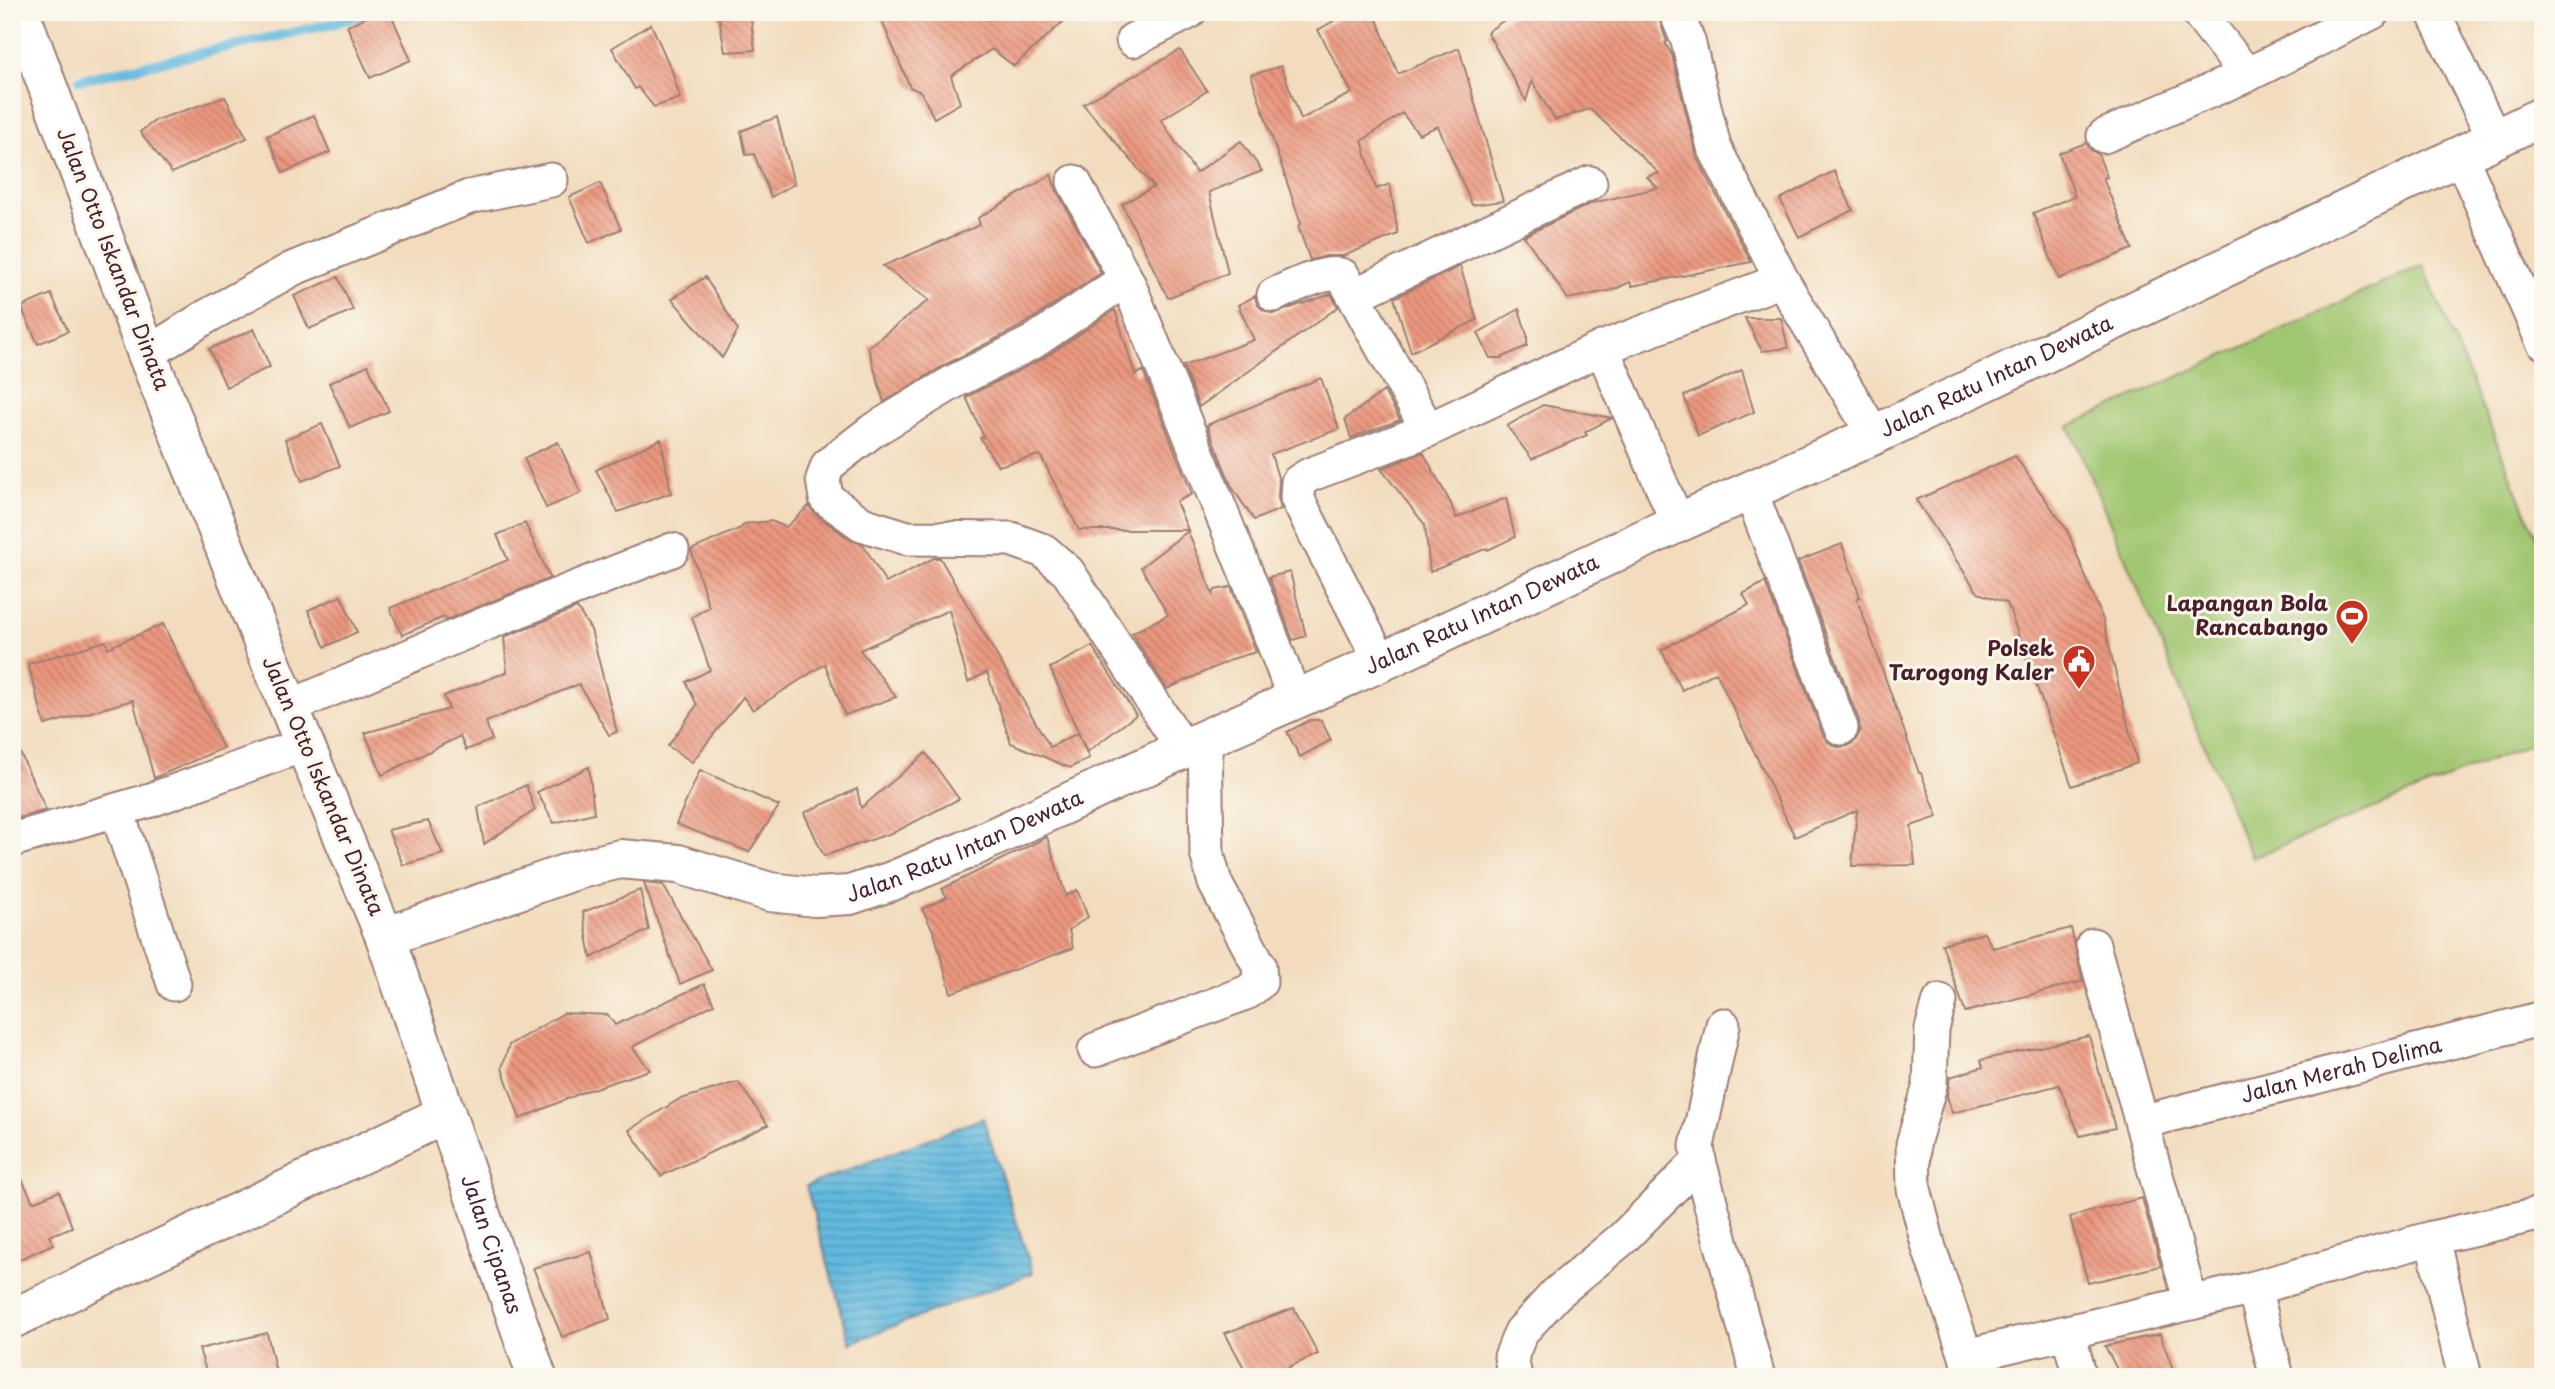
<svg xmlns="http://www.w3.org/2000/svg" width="2555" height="1389" viewBox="0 0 2555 1389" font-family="'Playpen Sans',sans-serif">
	<defs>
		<pattern id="water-rules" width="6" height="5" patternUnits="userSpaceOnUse" patternTransform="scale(1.75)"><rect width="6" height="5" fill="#62badf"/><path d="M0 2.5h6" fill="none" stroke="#5397b5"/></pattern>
		<pattern id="building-back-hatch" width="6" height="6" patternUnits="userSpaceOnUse" patternTransform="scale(1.75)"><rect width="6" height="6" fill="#eb977e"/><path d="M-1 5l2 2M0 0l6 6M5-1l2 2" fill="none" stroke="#c07b67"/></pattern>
	</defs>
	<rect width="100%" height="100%" fill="#fbf7ec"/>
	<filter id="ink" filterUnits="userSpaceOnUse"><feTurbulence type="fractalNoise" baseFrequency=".0143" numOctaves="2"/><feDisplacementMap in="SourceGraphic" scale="14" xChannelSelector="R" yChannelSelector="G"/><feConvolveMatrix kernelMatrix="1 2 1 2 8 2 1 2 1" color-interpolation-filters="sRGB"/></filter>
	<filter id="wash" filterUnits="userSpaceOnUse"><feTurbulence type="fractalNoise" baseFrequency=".00686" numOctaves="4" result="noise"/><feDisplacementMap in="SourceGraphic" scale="28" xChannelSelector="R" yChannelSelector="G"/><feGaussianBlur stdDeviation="1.57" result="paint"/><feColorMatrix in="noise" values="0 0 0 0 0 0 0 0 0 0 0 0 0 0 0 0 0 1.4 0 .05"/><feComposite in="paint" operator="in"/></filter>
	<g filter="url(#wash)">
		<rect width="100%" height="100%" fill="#f2dcbd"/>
		<!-- grass -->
		<polygon fill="#a1c671" stroke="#76724e" stroke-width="2" points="2423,265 2543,553 2543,739 2252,858 2069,426"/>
		<!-- water -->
		<polygon fill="url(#water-rules)" stroke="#566c85" stroke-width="2" points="983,1118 1033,1273 850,1343 806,1186"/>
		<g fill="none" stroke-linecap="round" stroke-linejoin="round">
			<!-- stream -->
			<polyline stroke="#62badf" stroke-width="10" points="80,80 332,24 370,12"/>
		</g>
		<g id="blocks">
			<!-- building -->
			<g fill="url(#building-back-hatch)">
				<polygon points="377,12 390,12 411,60 370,78 347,26"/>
				<polygon points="718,12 750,12 755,50 725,52"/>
				<polygon points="878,12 1074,12 1014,66 992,49 951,76 960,103 934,118 921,92 910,87"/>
				<polygon points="1350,12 1374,12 1398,74 1459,48 1503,201 1472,205 1438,126 1419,134 1402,113 1362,141 1376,189 1390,184 1398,234 1343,256 1326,256 1310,260 1298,226 1301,224 1251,75 1281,66 1301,119 1352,93 1318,30"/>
				<polygon points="1516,12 1657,12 1667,42 1665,43 1672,55 1697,158 1751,262 1632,286 1630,282 1613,290 1568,299 1524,236 1592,203 1658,188 1647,177 1659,173 1590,109 1555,120 1532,81 1526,101 1487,32"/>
				<polygon points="651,24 672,71 680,98 654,107 638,87 635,89 612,48"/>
				<polygon points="1180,50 1207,91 1161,120 1196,173 1241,141 1262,171 1209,192 1228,273 1168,298 1122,204 1154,187 1083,104"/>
				<polygon points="225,97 247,138 172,173 140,132 156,120"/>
				<polygon points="314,115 330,152 283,173 267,136"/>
				<polygon points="777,117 794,184 771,197 754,154 746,155 741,131"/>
				<polygon points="2086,143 2092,151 2098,154 2107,177 2103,178 2132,249 2059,279 2033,213 2075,196 2059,153"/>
				<polygon points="1834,171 1853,210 1799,237 1780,199"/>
				<polygon points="1051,175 1057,191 1101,273 1023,325 946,364 884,402 868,347 929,300 883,266 980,225 978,218"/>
				<polygon points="600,183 621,229 589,243 569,197"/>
				<polygon points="1460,266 1477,320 1411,352 1394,298"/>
				<polygon points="338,277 353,310 309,329 294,296"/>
				<polygon points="705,277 738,330 722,358 672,299"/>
				<polygon points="51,294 68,331 38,344 21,307"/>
				<polygon points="1331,294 1338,307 1199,407 1183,366 1254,340 1238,305 1255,296 1257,304 1263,310 1273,314"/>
				<polygon points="1519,309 1527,335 1527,346 1501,358 1490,358 1478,333"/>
				<polygon points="1115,310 1135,375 1143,371 1192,494 1176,502 1188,530 1079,530 1040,455 998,466 980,438 984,437 966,397 1044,358"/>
				<polygon points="1745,318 1781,318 1788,348 1762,351"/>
				<polygon points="254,329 270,367 226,387 209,349"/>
				<polygon points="368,365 389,411 350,428 329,383"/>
				<polygon points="1742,370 1754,412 1698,436 1684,396"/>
				<polygon points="1321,378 1339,429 1271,454 1279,481 1278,497 1281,509 1254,520 1232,487 1207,425"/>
				<polygon points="1384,391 1400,420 1351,438 1345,419"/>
				<polygon points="1543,405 1612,418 1585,432 1587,435 1532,459 1507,426"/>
				<polygon points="322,424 340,466 302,481 285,439"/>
				<polygon points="661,439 671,493 618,512 596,470"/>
				<polygon points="558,442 581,493 546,508 524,458"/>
				<polygon points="1423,452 1451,504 1456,518 1506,498 1515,537 1488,550 1487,548 1430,572 1425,525 1381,469"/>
				<polygon points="2015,456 2067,530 2103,620 2137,763 2072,786 2007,603 1978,593 1916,500"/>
				<polygon points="809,506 815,514 851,540 863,544 886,583 934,558 940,558 1050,747 1078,733 1089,758 1070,768 1011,743 987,672 968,682 949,610 860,650 896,697 845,715 825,664 753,710 743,697 692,762 668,746 697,705 686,682 710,670 692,617 709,607 691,550 741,528 744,524 771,521 786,527"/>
				<polygon points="525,523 550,578 446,620 444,617 402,635 390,608 508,560 497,535"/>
				<polygon points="1188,531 1213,595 1215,590 1231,587 1256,652 1235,658 1167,689 1132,633 1168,615 1141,567"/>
				<polygon points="1842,544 1860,597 1857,598 1919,773 1921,773 1938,817 1911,826 1915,865 1852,866 1857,810 1795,837 1716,672 1682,690 1661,650 1749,605 1743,594 1765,582 1823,735 1828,742 1837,747 1848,746 1855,741 1860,732 1859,721 1798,561"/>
				<polygon points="1290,572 1306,636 1293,640 1269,577"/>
				<polygon points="341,596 357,632 325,647 308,610"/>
				<polygon points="577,608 591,630 617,732 609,735 579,684 486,722 492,740 466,750 460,736 382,775 365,733 449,709 444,696 507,672 504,637"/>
				<polygon points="163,624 223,748 154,778 133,700 45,725 28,664 106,641 108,648"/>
				<polygon points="1092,646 1136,715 1087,752 1050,668"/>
				<polygon points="1310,720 1321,720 1331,740 1300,757 1287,732"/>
				<polygon points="12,735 46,810 12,820"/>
				<polygon points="926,753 959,799 897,831 824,856 804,813 857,789 861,808"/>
				<polygon points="589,767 594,813 554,823 537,792"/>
				<polygon points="700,770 779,806 749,852 676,824"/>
				<polygon points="526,785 535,810 484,844 478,807"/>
				<polygon points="428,821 443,854 403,865 388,830"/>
				<polygon points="1047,837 1066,896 1077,890 1088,917 1069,930 1073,948 951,993 934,932 922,909 947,897 942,889"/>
				<polygon points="644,883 663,885 712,970 680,984"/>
				<polygon points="640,890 649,930 591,958 583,912"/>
				<polygon points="2071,928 2083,981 1965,1012 1942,944 1984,933 1993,948"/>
				<polygon points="704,984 714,1004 632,1047 650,1070 583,1092 520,1119 502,1068 509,1045 564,1013 608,1015 615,1025"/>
				<polygon points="2089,1036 2115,1128 2080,1136 2059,1085 1952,1113 1947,1096 1950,1077 1983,1067 1981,1060"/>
				<polygon points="738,1082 768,1125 661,1176 629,1130 678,1100"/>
				<polygon points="12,1159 33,1202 59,1191 72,1227 49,1236 53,1244 12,1263"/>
				<polygon points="2142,1198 2161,1266 2088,1283 2070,1217"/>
				<polygon points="591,1252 610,1319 562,1337 533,1268"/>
				<polygon points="1294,1308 1318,1354 1267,1377 1249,1377 1225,1333"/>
				<polygon points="267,1333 277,1377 208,1377 199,1349"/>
				<polygon points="2160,1334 2176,1377 2121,1377 2105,1346"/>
			</g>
		</g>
	</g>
	<g filter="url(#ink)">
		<use href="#blocks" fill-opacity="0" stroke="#9e7e74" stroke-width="2"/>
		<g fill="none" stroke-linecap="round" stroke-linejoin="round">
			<defs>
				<g id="street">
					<polyline points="1676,12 1688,41 1714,147 1782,280 1874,435"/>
					<polyline points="2198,12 2247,75"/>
					<polyline points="2433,12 2494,138"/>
					<polyline points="1133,40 1189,12"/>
					<polyline points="2104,136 2247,75 2373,12"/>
					<polyline points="2460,155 2543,342"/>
					<polyline points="1074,182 1129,285 1259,605 1295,700"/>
					<polyline points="1126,279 1033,342 955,381 872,431 828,465 823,479 826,498 862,524 907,538 1011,539 1044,551 1068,572 1184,750"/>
					<path d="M1274,295C1289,288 1327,269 1343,276L1428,430"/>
					<polyline points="1355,295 1590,183"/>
					<polyline points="1602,348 1678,523"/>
					<polyline points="147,354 204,318 292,269 469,197 551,180"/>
					<polyline points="1750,490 1841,728"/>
					<polyline points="1381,662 1297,498 1298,482 1309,475 1428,430 1602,348 1782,280"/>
					<polyline points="289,707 490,622 672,550"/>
					<polyline points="117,811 174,984"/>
					<polyline points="12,840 148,801 306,744"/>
					<polyline points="2093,945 2191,1303"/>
					<polyline points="1940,1001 1932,1029 1930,1085 1913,1144 1914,1189 1929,1248 1966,1356"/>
					<polyline points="1095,1050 1248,992 1260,982 1259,965 1215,883 1207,853 1205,739"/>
					<path id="s1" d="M2142,1122L2543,1018"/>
					<polyline points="1699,1161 1758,1377"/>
					<polyline points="2432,1238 2465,1377"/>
					<polyline points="2254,1288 2277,1377"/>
					<polyline points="2068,1332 2080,1377"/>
					<polyline points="1515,1377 1511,1357 1521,1332 1556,1294 1623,1238 1699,1161 1697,1146 1723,1025"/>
					<polyline points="1971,1377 1966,1356 2254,1288 2432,1238 2543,1213"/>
				</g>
				<g id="secondary">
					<path id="s2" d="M385,937L576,870L620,859L678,864L770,892L815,897L850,895L892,881L964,851L1205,739L1381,662L1678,523L1874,435L2543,116"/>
					<path id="s3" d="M446,1114L537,1377"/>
				</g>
				<polyline id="primary" points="12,1319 446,1114 385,937 289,707 147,354 20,12"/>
			</defs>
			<!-- street casing -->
			<use href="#street" stroke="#9e7e74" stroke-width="37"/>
			<!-- secondary casing -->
			<use href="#secondary" stroke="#9e7e74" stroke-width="42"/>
			<!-- primary casing -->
			<use href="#primary" stroke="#9e7e74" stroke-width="42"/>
			<!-- street -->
			<use href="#street" stroke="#fff" stroke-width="33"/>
			<!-- secondary -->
			<use href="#secondary" stroke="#fff" stroke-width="38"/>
			<!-- primary -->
			<use href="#primary" stroke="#fff" stroke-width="38"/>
		</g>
	</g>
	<!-- icons -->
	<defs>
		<symbol id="stadium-pin" viewBox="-11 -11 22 30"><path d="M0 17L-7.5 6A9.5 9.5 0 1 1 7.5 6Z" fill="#c8321e" stroke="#fbf7ec"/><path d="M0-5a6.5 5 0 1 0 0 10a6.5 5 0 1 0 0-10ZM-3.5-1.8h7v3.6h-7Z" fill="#fff"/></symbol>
		<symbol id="civic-pin" viewBox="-11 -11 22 30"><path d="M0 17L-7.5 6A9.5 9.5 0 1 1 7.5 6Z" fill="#c8321e" stroke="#fbf7ec"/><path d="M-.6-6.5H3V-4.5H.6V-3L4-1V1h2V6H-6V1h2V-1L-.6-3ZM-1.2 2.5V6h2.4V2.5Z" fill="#fff"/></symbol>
	</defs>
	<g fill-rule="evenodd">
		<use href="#stadium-pin" x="2333" y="597" width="38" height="52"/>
		<use href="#civic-pin" x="2060" y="642" width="38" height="52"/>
	</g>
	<g text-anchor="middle" stroke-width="6" stroke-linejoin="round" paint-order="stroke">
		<!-- street labels -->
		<g font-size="21" fill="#4a1f2b" stroke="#fbf7ec">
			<text transform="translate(113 259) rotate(69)" y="7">Jalan Otto Iskandar Dinata</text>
			<text dy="7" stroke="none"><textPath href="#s2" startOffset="1741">Jalan Ratu Intan Dewata</textPath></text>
			<text dy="7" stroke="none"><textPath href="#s2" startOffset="1174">Jalan Ratu Intan Dewata</textPath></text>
			<text transform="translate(323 786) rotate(67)" y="7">Jalan Otto Iskandar Dinata</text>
			<text dy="7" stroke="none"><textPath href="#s2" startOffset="607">Jalan Ratu Intan Dewata</textPath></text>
			<text dy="7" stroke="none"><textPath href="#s1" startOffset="206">Jalan Merah Delima</textPath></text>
			<text dy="7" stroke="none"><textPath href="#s3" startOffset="138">Jalan Cipanas</textPath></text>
		</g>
		<!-- poi labels -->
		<g font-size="21" font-weight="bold" fill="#4a1f2b" stroke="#fbf7ec" text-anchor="end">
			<text x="2328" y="611">Lapangan Bola<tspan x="2328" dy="24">Rancabango</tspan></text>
			<text x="2054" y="656">Polsek<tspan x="2054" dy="24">Tarogong Kaler</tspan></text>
		</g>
	</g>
	<!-- margin -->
	<rect width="2555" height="1389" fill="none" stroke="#fbf7ec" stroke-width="42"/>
</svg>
